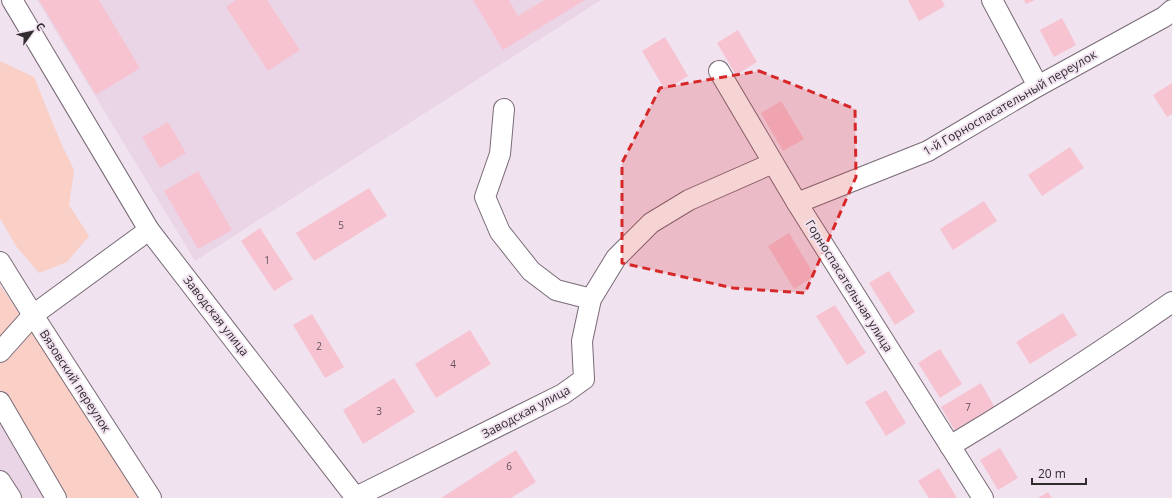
<svg xmlns="http://www.w3.org/2000/svg" width="1172" height="498" viewBox="0 0 1172 498" font-family="'Open Sans',sans-serif">
	<rect width="100%" height="100%" fill="#f1e2ef"/>
	<!-- built -->
	<g fill="#ead5e7">
		<polygon points="37,0 601,0 195,261"/>
		<polygon points="0,423 46,498 0,498"/>
	</g>
	<!-- green -->
	<g fill="#f9cfc6">
		<polygon points="0,61 34,77 60,141 74,170 69,205 89,236 67,262 39,273 16,246 0,218"/>
		<polygon points="0,285 57,369 138,498 68,498 0,393"/>
	</g>
	<!-- building -->
	<g fill="#f7c3d1">
		<polygon points="39,0 99,0 140,68 96,95"/>
		<polygon points="236,0 267,0 300,50 268,71 226,7"/>
		<polygon points="473,0 509,0 518,16 544,0 585,0 503,50"/>
		<polygon points="908,0 942,0 945,6 919,21"/>
		<polygon points="1024,0 1035,0 1026,4"/>
		<polygon points="1062,18 1076,45 1054,57 1040,30"/>
		<polygon points="738,30 757,62 736,75 717,43"/>
		<polygon points="665,37 688,76 665,90 642,51"/>
		<polygon points="1172,83 1172,114 1167,117 1153,95"/>
		<polygon points="781,101 804,139 783,151 761,113"/>
		<polygon points="168,122 186,153 160,168 142,137"/>
		<polygon points="1070,147 1084,168 1042,196 1028,175"/>
		<polygon points="198,171 232,230 198,249 164,191"/>
		<polygon points="369,188 387,216 314,261 296,233"/>
		<polygon points="984,201 997,221 953,250 940,229"/>
		<polygon points="260,228 293,279 274,291 241,241"/>
		<polygon points="789,233 815,276 794,289 768,246"/>
		<polygon points="889,271 915,312 895,325 869,283"/>
		<polygon points="835,305 866,353 847,365 816,316"/>
		<polygon points="1063,313 1077,335 1030,364 1016,342"/>
		<polygon points="312,314 344,367 325,378 293,325"/>
		<polygon points="470,330 491,364 436,398 415,364"/>
		<polygon points="940,349 962,384 940,398 918,363"/>
		<polygon points="394,378 415,412 363,444 343,410"/>
		<polygon points="981,383 995,408 955,431 941,407"/>
		<polygon points="886,390 906,423 886,436 865,402"/>
		<polygon points="1000,448 1018,478 998,490 980,460"/>
		<polygon points="516,450 536,482 511,498 441,498"/>
		<polygon points="939,468 957,498 929,498 918,481"/>
		<polygon points="1048,492 1052,498 1038,498"/>
	</g>
	<g fill="none" stroke-linecap="round" stroke-linejoin="round">
		<defs>
			<g id="minor">
				<polyline points="992,0 1038,86"/>
				<polyline points="719,71 797,203 983,498"/>
				<polyline points="504,109 500,154 485,197 500,232 531,271 556,290 591,299"/>
				<polyline points="797,203 928,151 1038,86 1164,17 1172,10"/>
				<polyline points="149,230 356,498"/>
				<polyline points="0,262 33,315 151,498"/>
				<polyline points="0,352 33,315 149,230 12,0"/>
				<polyline points="0,402 56,498"/>
				<path d="M950,446C1025,401 1099,353 1172,302"/>
				<polyline points="0,481 11,498"/>
				<polyline points="356,497 563,394 584,379 582,341 591,299 616,258 651,223 689,200 773,163"/>
			</g>
		</defs>
		<!-- minor casing -->
		<use href="#minor" stroke="#786a76" stroke-width="22"/>
		<!-- minor -->
		<use href="#minor" stroke="#fff" stroke-width="20"/>
	</g>
	<!-- marked area -->
	<path fill="#d62828" fill-opacity="0.2" stroke="#d62828" stroke-width="3" stroke-dasharray="8 5" stroke-linejoin="round" d="M759,71L855,109L856,177L805,293L733,288L622,263V163L660,88Z"/>
	<g text-anchor="middle" stroke-width="4" stroke-linejoin="round" paint-order="stroke">
		<!-- number labels -->
		<g font-size="10" fill="#625258">
			<text x="341" y="229">5</text>
			<text x="267" y="264">1</text>
			<text x="319" y="350">2</text>
			<text x="453" y="368">4</text>
			<text x="968" y="411">7</text>
			<text x="379" y="415">3</text>
			<text x="509" y="470">6</text>
		</g>
		<!-- street labels -->
		<g font-size="12" fill="#312c30" stroke="#f1e2ef">
			<text transform="translate(1010 103) rotate(-30)" y="4">1-й Горноспасательный переулок</text>
			<text transform="translate(849 286) rotate(58)" y="4">Горноспасательная улица</text>
			<text transform="translate(216 316) rotate(52)" y="4">Заводская улица</text>
			<text transform="translate(75 381) rotate(57)" y="4">Вязовский переулок</text>
			<text transform="translate(526 412) rotate(-28)" y="4">Заводская улица</text>
		</g>
	</g>
	<!-- north arrow -->
	<g transform="translate(32 32) rotate(57)" stroke="#f1e2ef" stroke-width="3" paint-order="stroke">
	<path d="M0-3L7 15L0 10L-7 15Z" fill="#312c30"/>
	<text y="-6" font-size="11" font-weight="bold" text-anchor="middle" fill="#312c30">С</text>
	</g>
	<!-- scale -->
	<path d="M1032 478v6h54v-6" fill="none" stroke="#312c30" stroke-width="2"/>
	<text x="1038" y="478" font-size="12" fill="#312c30" stroke="#f1e2ef" stroke-width="3" paint-order="stroke">20 m</text>
</svg>
